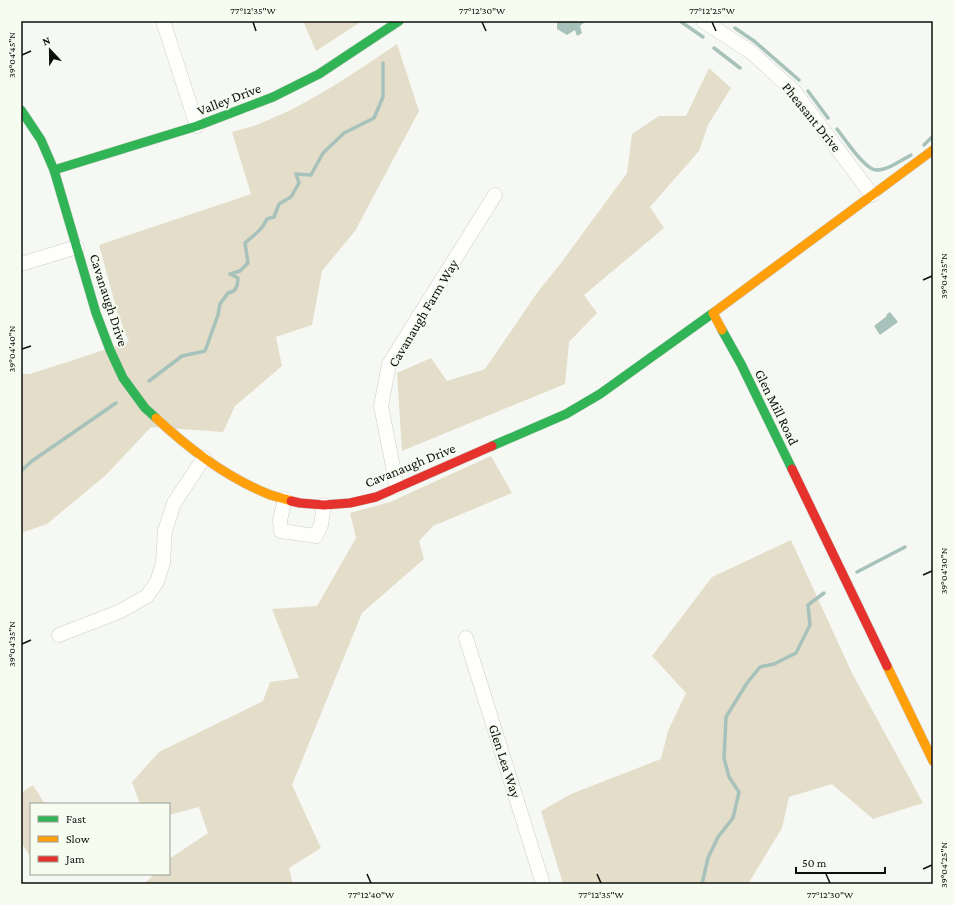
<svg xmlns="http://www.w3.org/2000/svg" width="954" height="905" viewBox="0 0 954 905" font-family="'Crimson Pro',serif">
	<rect width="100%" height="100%" fill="#f6f9f3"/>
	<!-- green -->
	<g fill="#e4ddca">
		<polygon points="303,21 362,21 316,51"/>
		<path d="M397,44L419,111L355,231L322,271L312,325L276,337L282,366L235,406L223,432L151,427L106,475L47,524L21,533V374H30L129,342L118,315L99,245L251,194L232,132C242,129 252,127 261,123C310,104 354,73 397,44Z"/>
		<polygon points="709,68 731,88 708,125 699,151 650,207 664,228 584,295 597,313 569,342 565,384 402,451 397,373 431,358 447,381 485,369 537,293 561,263 627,173 632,134 659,116 686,116"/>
		<polygon points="491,456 512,493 433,526 419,541 424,559 362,613 292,785 321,848 289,868 293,884 144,884 154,874 169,874 169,859 208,833 199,807 169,815 169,804 140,804 132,782 159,752 263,701 270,682 299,678 272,609 317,606 356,538 350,513 390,502"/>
		<polygon points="791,540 852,673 923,803 873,819 832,784 789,797 782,828 748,884 563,884 541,811 571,794 661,759 668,731 686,693 652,656 712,577"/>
		<polygon points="33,785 45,804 31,804 31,858 21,842 21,793"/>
	</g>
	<!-- water -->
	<g fill="#a6c2ba">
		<polygon points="559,21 585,21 585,22 580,26 582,33 577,36 575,30 567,35 557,29 557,22"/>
		<polygon points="890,312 898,322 880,335 874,326 887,316 886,315"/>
	</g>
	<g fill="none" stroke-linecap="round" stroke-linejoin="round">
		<!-- stream -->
		<g stroke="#a6c2ba" stroke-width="3.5">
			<polyline points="680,21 703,37"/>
			<polyline points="735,28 754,41 799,80"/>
			<polyline points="714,48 740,68"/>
			<polyline points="808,91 828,118"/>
			<path d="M837,129C844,138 865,170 876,170C888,170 900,161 911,155"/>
			<polyline points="924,145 933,136"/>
			<path d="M149,381L182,356L205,351L218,315L220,304L228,293L234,291L237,286L238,278L230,274L240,271L248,263L245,243C254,235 262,230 267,219L274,217L279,204L291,197L299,183L296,174L311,175L323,153L344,133L374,118L383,97V63"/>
			<polyline points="21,471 32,461 116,403"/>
			<polyline points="857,572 905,547"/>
			<polyline points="702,884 708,858 718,837 733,818 739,792 729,777 724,758 726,717 747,683 760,667 774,664 796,653 810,625 808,605 824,593"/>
		</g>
		<defs>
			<g id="street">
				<polyline points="163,21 197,126"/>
				<polyline points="703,21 751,52 794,91 872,195"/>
				<polyline points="21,264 77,247"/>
				<polyline points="397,487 381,406 389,364 495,195"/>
				<polyline points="285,499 280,520 281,531 316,536 321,525 324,505"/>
				<polyline points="59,635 121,611 147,596 157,582 163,563 165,531 174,503 204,458"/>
				<polyline points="466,638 543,884"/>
			</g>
			<g id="fast">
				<polyline points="21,110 41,140 54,170 96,313 110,350 123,378 145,408 156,418"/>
				<polyline points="54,170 197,126 273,97 319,74 399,21"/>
				<polyline points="722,330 741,364 792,469"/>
				<polyline points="492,446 566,414 600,394 713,313"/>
			</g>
			<g id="slow">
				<polyline points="722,330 713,313 933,150"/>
				<path d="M156,418C188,448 226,477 268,494C275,497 283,498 291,501"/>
				<polyline points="887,666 933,761"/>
			</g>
			<g id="jam">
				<polyline points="792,469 887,666"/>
				<polyline points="291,501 300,503 324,505 350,503 376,497 492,446"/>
			</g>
		</defs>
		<!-- street casing -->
		<use href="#street" stroke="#cccec9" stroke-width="15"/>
		<!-- fast casing -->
		<use href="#fast" stroke="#cccec9" stroke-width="10"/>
		<!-- slow casing -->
		<use href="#slow" stroke="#cccec9" stroke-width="10"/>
		<!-- jam casing -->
		<use href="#jam" stroke="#cccec9" stroke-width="10"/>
		<!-- street -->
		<use href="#street" stroke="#fefefd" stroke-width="14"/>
		<!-- fast -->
		<use href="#fast" stroke="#30b455" stroke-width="9"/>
		<!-- slow -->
		<use href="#slow" stroke="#ff9f0a" stroke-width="9"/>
		<!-- jam -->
		<use href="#jam" stroke="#e5322d" stroke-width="9"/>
	</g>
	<!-- ticks -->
	<path fill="none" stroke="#0d0f0b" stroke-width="1.5" d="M253,22L256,31M482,22L486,31M712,22L716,31M22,55L31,51M923,280L932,276M22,349L31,346M923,575L932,571M22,644L31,640M923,869L932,865M367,874L371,883M597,874L601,883M826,874L830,883"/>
	<g text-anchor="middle" stroke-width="4" stroke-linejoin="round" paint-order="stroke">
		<!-- street labels -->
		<g font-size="14" fill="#0d0f0b" stroke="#f6fcf0">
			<text transform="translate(229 99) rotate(-21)" y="5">Valley Drive</text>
			<text transform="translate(812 117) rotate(51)" y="5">Pheasant Drive</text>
			<text transform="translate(109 300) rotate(72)" y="5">Cavanaugh Drive</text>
			<text transform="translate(423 313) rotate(-59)" y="5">Cavanaugh Farm Way</text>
			<text transform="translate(777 407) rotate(64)" y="5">Glen Mill Road</text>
			<text transform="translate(410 465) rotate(-22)" y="5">Cavanaugh Drive</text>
			<text transform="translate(505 761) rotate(72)" y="5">Glen Lea Way</text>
		</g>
	</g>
	<!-- border -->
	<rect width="954" height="905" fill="none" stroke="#f6fcf0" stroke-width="44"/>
	<!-- legend -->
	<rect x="30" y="803" width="140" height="72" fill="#f6fcf0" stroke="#999d94"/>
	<rect x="38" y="816" width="20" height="6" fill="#30b455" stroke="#999d94"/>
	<text x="66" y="823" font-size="12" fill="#0d0f0b">Fast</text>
	<rect x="38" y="836" width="20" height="6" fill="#ff9f0a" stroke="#999d94"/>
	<text x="66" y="843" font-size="12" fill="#0d0f0b">Slow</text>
	<rect x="38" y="856" width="20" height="6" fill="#e5322d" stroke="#999d94"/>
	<text x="66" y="863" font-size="12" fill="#0d0f0b">Jam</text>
	<!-- north arrow -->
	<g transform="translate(50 50) rotate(338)" stroke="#f6fcf0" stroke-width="3" paint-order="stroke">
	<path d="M0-3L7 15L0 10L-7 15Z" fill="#0d0f0b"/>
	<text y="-6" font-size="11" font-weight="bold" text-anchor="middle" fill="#0d0f0b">N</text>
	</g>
	<!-- scale -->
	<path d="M796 867v6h89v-6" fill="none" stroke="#0d0f0b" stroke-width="2"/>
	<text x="802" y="867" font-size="12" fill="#0d0f0b" stroke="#f6fcf0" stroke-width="3" paint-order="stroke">50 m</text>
	<rect x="22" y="22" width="910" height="861" fill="none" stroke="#0d0f0b" stroke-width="1.5"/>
	<g font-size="10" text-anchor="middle" fill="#0d0f0b">
		<text x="253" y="14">77°12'35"W</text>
		<text x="482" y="14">77°12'30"W</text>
		<text x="712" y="14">77°12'25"W</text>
		<text transform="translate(11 55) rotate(-90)" y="4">39°04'45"N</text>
		<text transform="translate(943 276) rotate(-90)" y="4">39°04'35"N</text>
		<text transform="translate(11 349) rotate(-90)" y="4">39°04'40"N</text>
		<text transform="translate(943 571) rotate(-90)" y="4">39°04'30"N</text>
		<text transform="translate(11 644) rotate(-90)" y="4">39°04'35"N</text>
		<text transform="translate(943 865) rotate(-90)" y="4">39°04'25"N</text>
		<text x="371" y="898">77°12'40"W</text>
		<text x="601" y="898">77°12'35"W</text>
		<text x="830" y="898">77°12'30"W</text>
	</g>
</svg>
